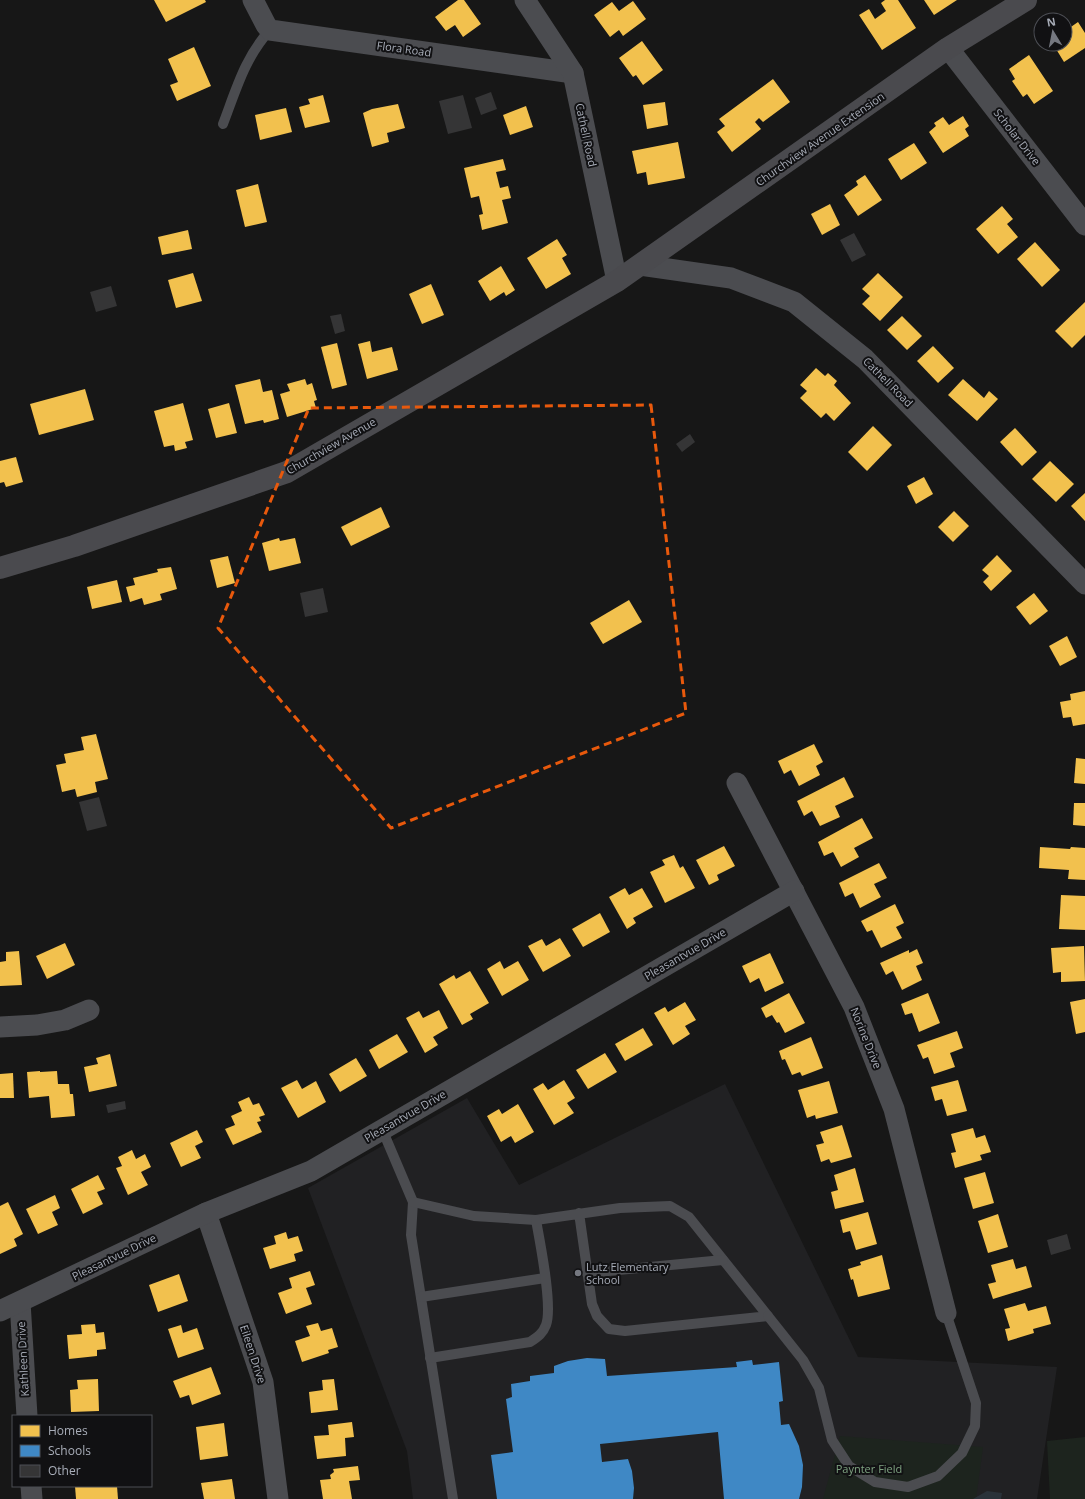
<svg xmlns="http://www.w3.org/2000/svg" width="1085" height="1499" viewBox="0 0 1085 1499" font-family="'Open Sans',sans-serif">
	<rect width="100%" height="100%" fill="#171717"/>
	<!-- built -->
	<polygon fill="#212123" points="725,1084 858,1357 1057,1367 1037,1499 413,1499 407,1451 308,1188 467,1098 519,1185"/>
	<!-- green -->
	<g fill="#1d241e">
		<polygon points="840,1436 983,1447 976,1499 823,1499"/>
		<polygon points="1085,1437 1085,1499 1050,1499 1047,1441"/>
	</g>
	<!-- water -->
	<polygon fill="#2a3239" points="987,1491 1002,1493 1001,1499 973,1499"/>
	<!-- homes -->
	<g fill="#f2c14e">
		<polygon points="154,0 205,0 206,2 166,22"/>
		<polygon points="458,0 464,0 481,24 463,37 455,25 446,31 435,17"/>
		<polygon points="885,0 898,0 916,28 882,50 859,15 869,9 875,19 886,11 881,3"/>
		<polygon points="924,0 957,0 934,15"/>
		<polygon points="633,1 646,19 623,36 619,30 610,37 594,15 612,2 619,11"/>
		<polygon points="1078,22 1085,33 1085,48 1064,62 1053,44 1065,44 1065,24 1068,29"/>
		<polygon points="642,41 663,70 643,85 636,75 633,77 619,58"/>
		<polygon points="194,47 211,86 177,101 170,85 178,82 168,59"/>
		<polygon points="1029,55 1053,91 1034,104 1027,94 1023,97 1012,81 1015,79 1009,69"/>
		<polygon points="773,79 790,102 763,122 759,118 755,122 761,129 732,152 717,132 725,126 719,119"/>
		<polygon points="323,95 330,122 305,128 299,107 310,104 308,99"/>
		<polygon points="665,102 668,125 647,129 643,105"/>
		<polygon points="398,104 405,128 387,133 389,142 372,147 363,113 372,109"/>
		<polygon points="526,106 533,127 510,135 503,115"/>
		<polygon points="286,108 292,132 260,140 255,115"/>
		<polygon points="963,116 969,126 965,129 969,136 943,153 929,132 936,126 934,123 943,117 949,125"/>
		<polygon points="678,142 685,178 648,185 646,172 637,174 632,151"/>
		<polygon points="914,143 927,163 901,180 888,159"/>
		<polygon points="503,159 506,170 496,172 500,188 508,186 511,198 502,200 508,223 482,230 479,215 483,214 479,196 471,198 464,168"/>
		<polygon points="865,175 882,200 858,216 844,195 858,185 856,181"/>
		<polygon points="258,184 267,222 245,227 236,190"/>
		<polygon points="830,204 840,225 822,235 811,214"/>
		<polygon points="1002,206 1013,219 1007,224 1018,237 998,254 976,229"/>
		<polygon points="188,230 192,249 162,255 158,237"/>
		<polygon points="557,239 567,255 562,258 571,274 546,289 527,258"/>
		<polygon points="1035,242 1060,270 1042,287 1017,259"/>
		<polygon points="501,266 515,290 506,296 504,292 490,301 478,281"/>
		<polygon points="193,273 202,301 176,308 168,280"/>
		<polygon points="878,273 903,297 880,321 862,304 870,296 862,289"/>
		<polygon points="431,284 444,315 422,324 409,294"/>
		<polygon points="1085,302 1085,335 1072,348 1055,331"/>
		<polygon points="902,316 922,336 907,350 887,330"/>
		<polygon points="370,341 372,352 392,347 398,370 367,379 358,344"/>
		<polygon points="337,343 347,385 332,389 321,347"/>
		<polygon points="933,346 954,368 938,383 917,361"/>
		<polygon points="816,368 825,376 828,373 837,381 834,385 851,403 834,421 826,413 821,418 800,398 807,391 800,385"/>
		<polygon points="260,379 263,392 272,390 279,419 264,423 263,420 245,424 235,385"/>
		<polygon points="305,379 307,385 312,383 317,400 314,401 316,408 287,417 280,394 290,391 287,384"/>
		<polygon points="963,379 984,398 989,391 998,399 977,421 948,395"/>
		<polygon points="85,389 94,420 39,435 30,404"/>
		<polygon points="183,403 193,440 185,442 187,448 175,451 174,445 164,447 154,411"/>
		<polygon points="229,403 237,433 216,438 208,409"/>
		<polygon points="873,426 892,445 867,471 848,452"/>
		<polygon points="1015,428 1037,452 1022,466 1000,442"/>
		<polygon points="16,457 23,482 6,487 4,482 0,483 0,461"/>
		<polygon points="1050,461 1074,484 1056,502 1032,479"/>
		<polygon points="924,477 933,494 916,504 907,486"/>
		<polygon points="1085,493 1085,521 1071,506"/>
		<polygon points="381,507 390,527 351,546 341,527"/>
		<polygon points="954,511 969,526 953,542 938,527"/>
		<polygon points="279,538 280,541 295,538 301,563 269,571 262,543"/>
		<polygon points="997,555 1012,571 991,591 983,582 989,576 982,570"/>
		<polygon points="228,556 235,583 217,588 210,560"/>
		<polygon points="171,567 177,589 160,594 162,600 144,605 142,598 130,602 126,587 135,585 133,578 158,572 157,569"/>
		<polygon points="117,580 122,602 92,609 87,587"/>
		<polygon points="1034,593 1048,611 1030,625 1016,607"/>
		<polygon points="629,600 642,622 603,644 590,623"/>
		<polygon points="1067,636 1077,657 1060,666 1049,646"/>
		<polygon points="1085,691 1085,724 1073,726 1071,717 1063,718 1060,702 1071,700 1070,694"/>
		<polygon points="96,734 108,779 95,782 97,792 77,797 75,789 62,792 56,765 66,763 64,754 84,750 81,737"/>
		<polygon points="814,744 823,762 816,766 820,775 799,786 791,770 784,774 778,761"/>
		<polygon points="1076,758 1085,759 1085,784 1074,783"/>
		<polygon points="844,777 854,797 835,806 840,817 820,826 812,811 804,816 797,801"/>
		<polygon points="1074,803 1085,803 1085,826 1073,825"/>
		<polygon points="862,818 873,838 854,848 859,857 841,867 833,852 824,856 818,842"/>
		<polygon points="724,846 735,866 717,875 719,880 709,885 696,860"/>
		<polygon points="1040,847 1070,849 1071,847 1085,848 1085,880 1068,879 1069,870 1039,868"/>
		<polygon points="674,855 680,868 683,866 695,888 665,903 650,872 665,865 662,860"/>
		<polygon points="879,863 887,878 874,884 881,897 860,908 853,893 845,897 839,883"/>
		<polygon points="625,888 629,895 642,888 653,907 633,918 636,923 627,929 609,897"/>
		<polygon points="1061,895 1085,896 1085,930 1059,929"/>
		<polygon points="895,904 904,923 896,927 902,938 881,948 872,930 867,932 861,921"/>
		<polygon points="600,913 610,932 583,947 572,929"/>
		<polygon points="560,938 571,956 543,972 528,946 542,939 546,946"/>
		<polygon points="65,943 75,965 47,979 36,956"/>
		<polygon points="1084,946 1085,981 1061,982 1061,972 1053,973 1051,948"/>
		<polygon points="917,949 923,963 916,966 922,980 902,990 893,971 886,975 880,963 909,950 909,953"/>
		<polygon points="19,951 22,985 0,986 0,962 6,961 6,952"/>
		<polygon points="770,953 784,983 765,992 759,978 750,983 742,966"/>
		<polygon points="500,961 504,969 518,961 529,980 502,996 487,969"/>
		<polygon points="470,971 489,1003 470,1014 473,1019 462,1025 439,984 454,975 456,979"/>
		<polygon points="789,993 805,1023 785,1033 779,1022 777,1023 772,1015 766,1018 761,1008"/>
		<polygon points="928,993 940,1023 919,1032 912,1013 905,1015 901,1004"/>
		<polygon points="1085,999 1085,1032 1076,1034 1070,1002"/>
		<polygon points="685,1002 696,1020 685,1026 690,1034 673,1045 654,1013 665,1007 668,1012"/>
		<polygon points="439,1010 448,1028 433,1037 438,1045 425,1053 406,1018 419,1011 423,1018"/>
		<polygon points="643,1028 653,1045 625,1061 615,1044"/>
		<polygon points="957,1031 963,1048 950,1053 955,1067 934,1074 928,1057 923,1059 917,1045"/>
		<polygon points="397,1034 408,1052 379,1069 369,1050"/>
		<polygon points="811,1037 823,1068 802,1076 800,1072 792,1075 785,1059 782,1060 779,1051"/>
		<polygon points="605,1053 617,1072 588,1089 576,1070"/>
		<polygon points="110,1054 117,1086 89,1092 84,1067 98,1064 96,1058"/>
		<polygon points="356,1058 367,1076 340,1092 329,1074"/>
		<polygon points="40,1071 40,1072 57,1071 58,1084 69,1084 70,1094 73,1094 75,1116 51,1118 49,1096 29,1098 27,1072"/>
		<polygon points="13,1073 14,1098 0,1098 0,1074"/>
		<polygon points="297,1080 302,1089 316,1081 326,1102 298,1118 281,1088"/>
		<polygon points="564,1080 575,1098 567,1103 574,1113 554,1125 533,1089 543,1083 548,1090"/>
		<polygon points="958,1080 967,1111 947,1116 942,1099 935,1101 931,1087"/>
		<polygon points="829,1081 838,1113 816,1119 815,1115 807,1118 798,1090"/>
		<polygon points="249,1097 253,1105 259,1103 265,1115 259,1117 261,1121 257,1122 262,1132 233,1145 225,1129 235,1125 231,1116 242,1111 238,1102"/>
		<polygon points="518,1104 534,1132 515,1143 511,1136 501,1142 487,1116 499,1109 502,1114"/>
		<polygon points="842,1125 852,1157 831,1163 829,1159 821,1162 816,1145 824,1143 820,1132"/>
		<polygon points="973,1128 976,1138 985,1135 991,1152 980,1155 982,1160 955,1168 951,1153 956,1152 951,1134"/>
		<polygon points="197,1130 203,1142 195,1146 201,1158 181,1167 170,1143"/>
		<polygon points="132,1150 136,1159 145,1154 151,1167 141,1172 148,1185 128,1195 116,1168 122,1166 118,1157"/>
		<polygon points="855,1168 864,1202 835,1209 831,1192 838,1190 834,1175"/>
		<polygon points="985,1172 994,1203 973,1209 964,1178"/>
		<polygon points="98,1175 105,1189 97,1192 103,1204 83,1214 71,1189"/>
		<polygon points="55,1195 60,1208 52,1212 58,1225 38,1234 26,1209"/>
		<polygon points="8,1202 23,1234 14,1239 17,1246 0,1254 0,1206"/>
		<polygon points="868,1212 877,1244 856,1250 850,1231 843,1233 840,1220"/>
		<polygon points="998,1214 1008,1247 988,1253 978,1221"/>
		<polygon points="286,1232 288,1239 298,1236 303,1251 294,1254 296,1261 270,1269 263,1248 276,1244 274,1236"/>
		<polygon points="882,1255 890,1289 858,1297 853,1279 851,1280 848,1269 861,1265 860,1262"/>
		<polygon points="1013,1259 1016,1269 1026,1266 1032,1287 993,1299 988,1284 996,1282 991,1265"/>
		<polygon points="310,1271 315,1285 306,1288 312,1304 286,1314 278,1293 292,1288 289,1278"/>
		<polygon points="179,1274 188,1301 158,1312 149,1285"/>
		<polygon points="1025,1303 1028,1311 1046,1306 1051,1324 1033,1329 1034,1333 1008,1341 1005,1329 1010,1328 1004,1309"/>
		<polygon points="318,1323 321,1331 332,1328 338,1347 328,1350 329,1353 302,1362 295,1341 310,1336 306,1326"/>
		<polygon points="95,1324 96,1333 104,1332 106,1349 97,1350 97,1356 69,1359 67,1335 82,1334 81,1325"/>
		<polygon points="181,1325 183,1333 197,1328 204,1349 178,1358 168,1329"/>
		<polygon points="211,1367 221,1394 192,1405 189,1395 180,1398 173,1381"/>
		<polygon points="98,1379 99,1411 71,1412 70,1390 78,1389 77,1380"/>
		<polygon points="334,1379 338,1410 311,1413 309,1392 323,1390 322,1380"/>
		<polygon points="352,1422 354,1437 345,1438 346,1456 317,1459 314,1436 329,1435 328,1425"/>
		<polygon points="224,1423 228,1456 200,1460 196,1427"/>
		<polygon points="358,1466 360,1480 349,1481 352,1499 323,1499 320,1480 331,1479 330,1475 334,1472 333,1469"/>
		<polygon points="232,1479 235,1499 204,1499 201,1483"/>
		<polygon points="75,1486 117,1486 118,1499 76,1499"/>
	</g>
	<!-- schools -->
	<polygon fill="#3f88c5" points="587,1358 605,1359 607,1376 737,1367 736,1362 752,1360 753,1365 779,1362 783,1401 779,1402 781,1425 789,1424 799,1446 803,1465 802,1487 799,1499 724,1499 718,1432 600,1444 602,1462 628,1459 632,1471 634,1488 633,1499 497,1499 491,1455 513,1452 506,1399 512,1397 511,1384 530,1381 530,1376 554,1373 554,1366 568,1361"/>
	<!-- building -->
	<g fill="#353536">
		<polygon points="491,92 497,109 481,115 475,98"/>
		<polygon points="463,95 472,128 448,134 439,101"/>
		<polygon points="854,233 866,255 852,262 840,240"/>
		<polygon points="111,286 117,306 96,312 90,292"/>
		<polygon points="341,314 345,331 335,334 330,316"/>
		<polygon points="690,434 695,442 682,452 676,444"/>
		<polygon points="323,588 328,612 305,617 300,593"/>
		<polygon points="99,797 107,826 87,831 79,802"/>
		<polygon points="125,1101 126,1109 108,1113 106,1105"/>
		<polygon points="1067,1234 1071,1249 1051,1255 1047,1240"/>
	</g>
	<g fill="none" stroke-linecap="round" stroke-linejoin="round">
		<!-- lane -->
		<g stroke="#4b4c50" stroke-width="10">
			<path d="M223,124C236,90 245,57 270,30"/>
			<polyline points="382,1129 413,1202 411,1235 453,1499"/>
			<polyline points="413,1202 474,1216 536,1220 620,1208 670,1206 689,1217 768,1316 625,1331 609,1329 597,1316 592,1304 579,1213"/>
			<polyline points="587,1273 723,1260"/>
			<polyline points="421,1297 545,1278"/>
			<polyline points="768,1316 803,1360 819,1388 832,1440 849,1466 875,1482 908,1487 938,1476 962,1453 975,1426 976,1403 946,1313"/>
			<path d="M430,1358L530,1342C538,1337 543,1333 546,1325C553,1307 540,1242 536,1220"/>
		</g>
		<!-- street -->
		<g stroke="#4b4c50" stroke-width="21">
			<polyline points="253,0 266,25 270,30 573,73"/>
			<polyline points="525,0 573,73 617,281"/>
			<polyline points="948,48 1085,225"/>
			<polyline points="640,265 731,278 794,302 865,359 1085,584"/>
			<polyline points="737,783 854,1007 894,1109 946,1313"/>
			<polyline points="0,1027 37,1025 65,1020 89,1010"/>
			<polyline points="206,1213 263,1382 278,1499"/>
			<polyline points="20,1302 27,1416"/>
			<polyline points="0,1311 206,1213 311,1171 794,891"/>
			<polyline points="31,1486 32,1499"/>
		</g>
		<!-- secondary -->
		<polyline stroke="#4a4a4e" stroke-width="22" points="0,568 74,546 287,472 617,281 948,48 1026,0"/>
	</g>
	<!-- marked area -->
	<path fill="none" stroke="#e8590c" stroke-width="3" stroke-dasharray="8 5" stroke-linejoin="round" d="M651,405L686,713L391,828L218,628L309,408Z"/>
	<!-- markers -->
	<circle fill="#757880" stroke="#111113" stroke-width="1.5" cx="578" cy="1273" r="4"/>
	<g text-anchor="middle" stroke-width="4" stroke-linejoin="round" paint-order="stroke">
		<!-- street labels -->
		<g font-size="11" fill="#a8adb8" stroke="#111113">
			<text transform="translate(404 49) rotate(8)" y="4">Flora Road</text>
			<text transform="translate(586 135) rotate(78)" y="4">Cathell Road</text>
			<text transform="translate(1017 137) rotate(52)" y="4">Scholar Drive</text>
			<text transform="translate(820 139) rotate(-35)" y="4">Churchview Avenue Extension</text>
			<text transform="translate(888 382) rotate(45)" y="4">Cathell Road</text>
			<text transform="translate(331 446) rotate(-30)" y="4">Churchview Avenue</text>
			<text transform="translate(685 954) rotate(-30)" y="4">Pleasantvue Drive</text>
			<text transform="translate(866 1038) rotate(68)" y="4">Norine Drive</text>
			<text transform="translate(405 1116) rotate(-30)" y="4">Pleasantvue Drive</text>
			<text transform="translate(114 1257) rotate(-26)" y="4">Pleasantvue Drive</text>
			<text transform="translate(253 1354) rotate(72)" y="4">Eileen Drive</text>
			<text transform="translate(23 1359) rotate(-93)" y="4">Kathleen Drive</text>
		</g>
		<!-- poi labels -->
		<g font-size="11" fill="#a8adb8" stroke="#111113" text-anchor="start">
			<text x="586" y="1271">Lutz Elementary<tspan x="586" dy="13">School</tspan></text>
		</g>
		<!-- park labels -->
		<g font-size="11" fill="#7fa381" stroke="#111113">
			<text x="869" y="1473">Paynter Field</text>
		</g>
	</g>
	<!-- legend -->
	<rect x="12" y="1415" width="140" height="72" fill="#111113" stroke="#4d4f55"/>
	<rect x="20" y="1425" width="20" height="12" fill="#f2c14e" stroke="#4d4f55"/>
	<text x="48" y="1435" font-size="12" fill="#a8adb8">Homes</text>
	<rect x="20" y="1445" width="20" height="12" fill="#3f88c5" stroke="#4d4f55"/>
	<text x="48" y="1455" font-size="12" fill="#a8adb8">Schools</text>
	<rect x="20" y="1465" width="20" height="12" fill="#353536" stroke="#4d4f55"/>
	<text x="48" y="1475" font-size="12" fill="#a8adb8">Other</text>
	<!-- north arrow -->
	<g transform="translate(1053 32) rotate(350)"><circle r="19" fill="#111113" stroke="#4d4f55"/>
	<path d="M0-3L7 15L0 10L-7 15Z" fill="#757880"/>
	<text y="-6" font-size="11" font-weight="bold" text-anchor="middle" fill="#a8adb8">N</text>
	</g>
</svg>
